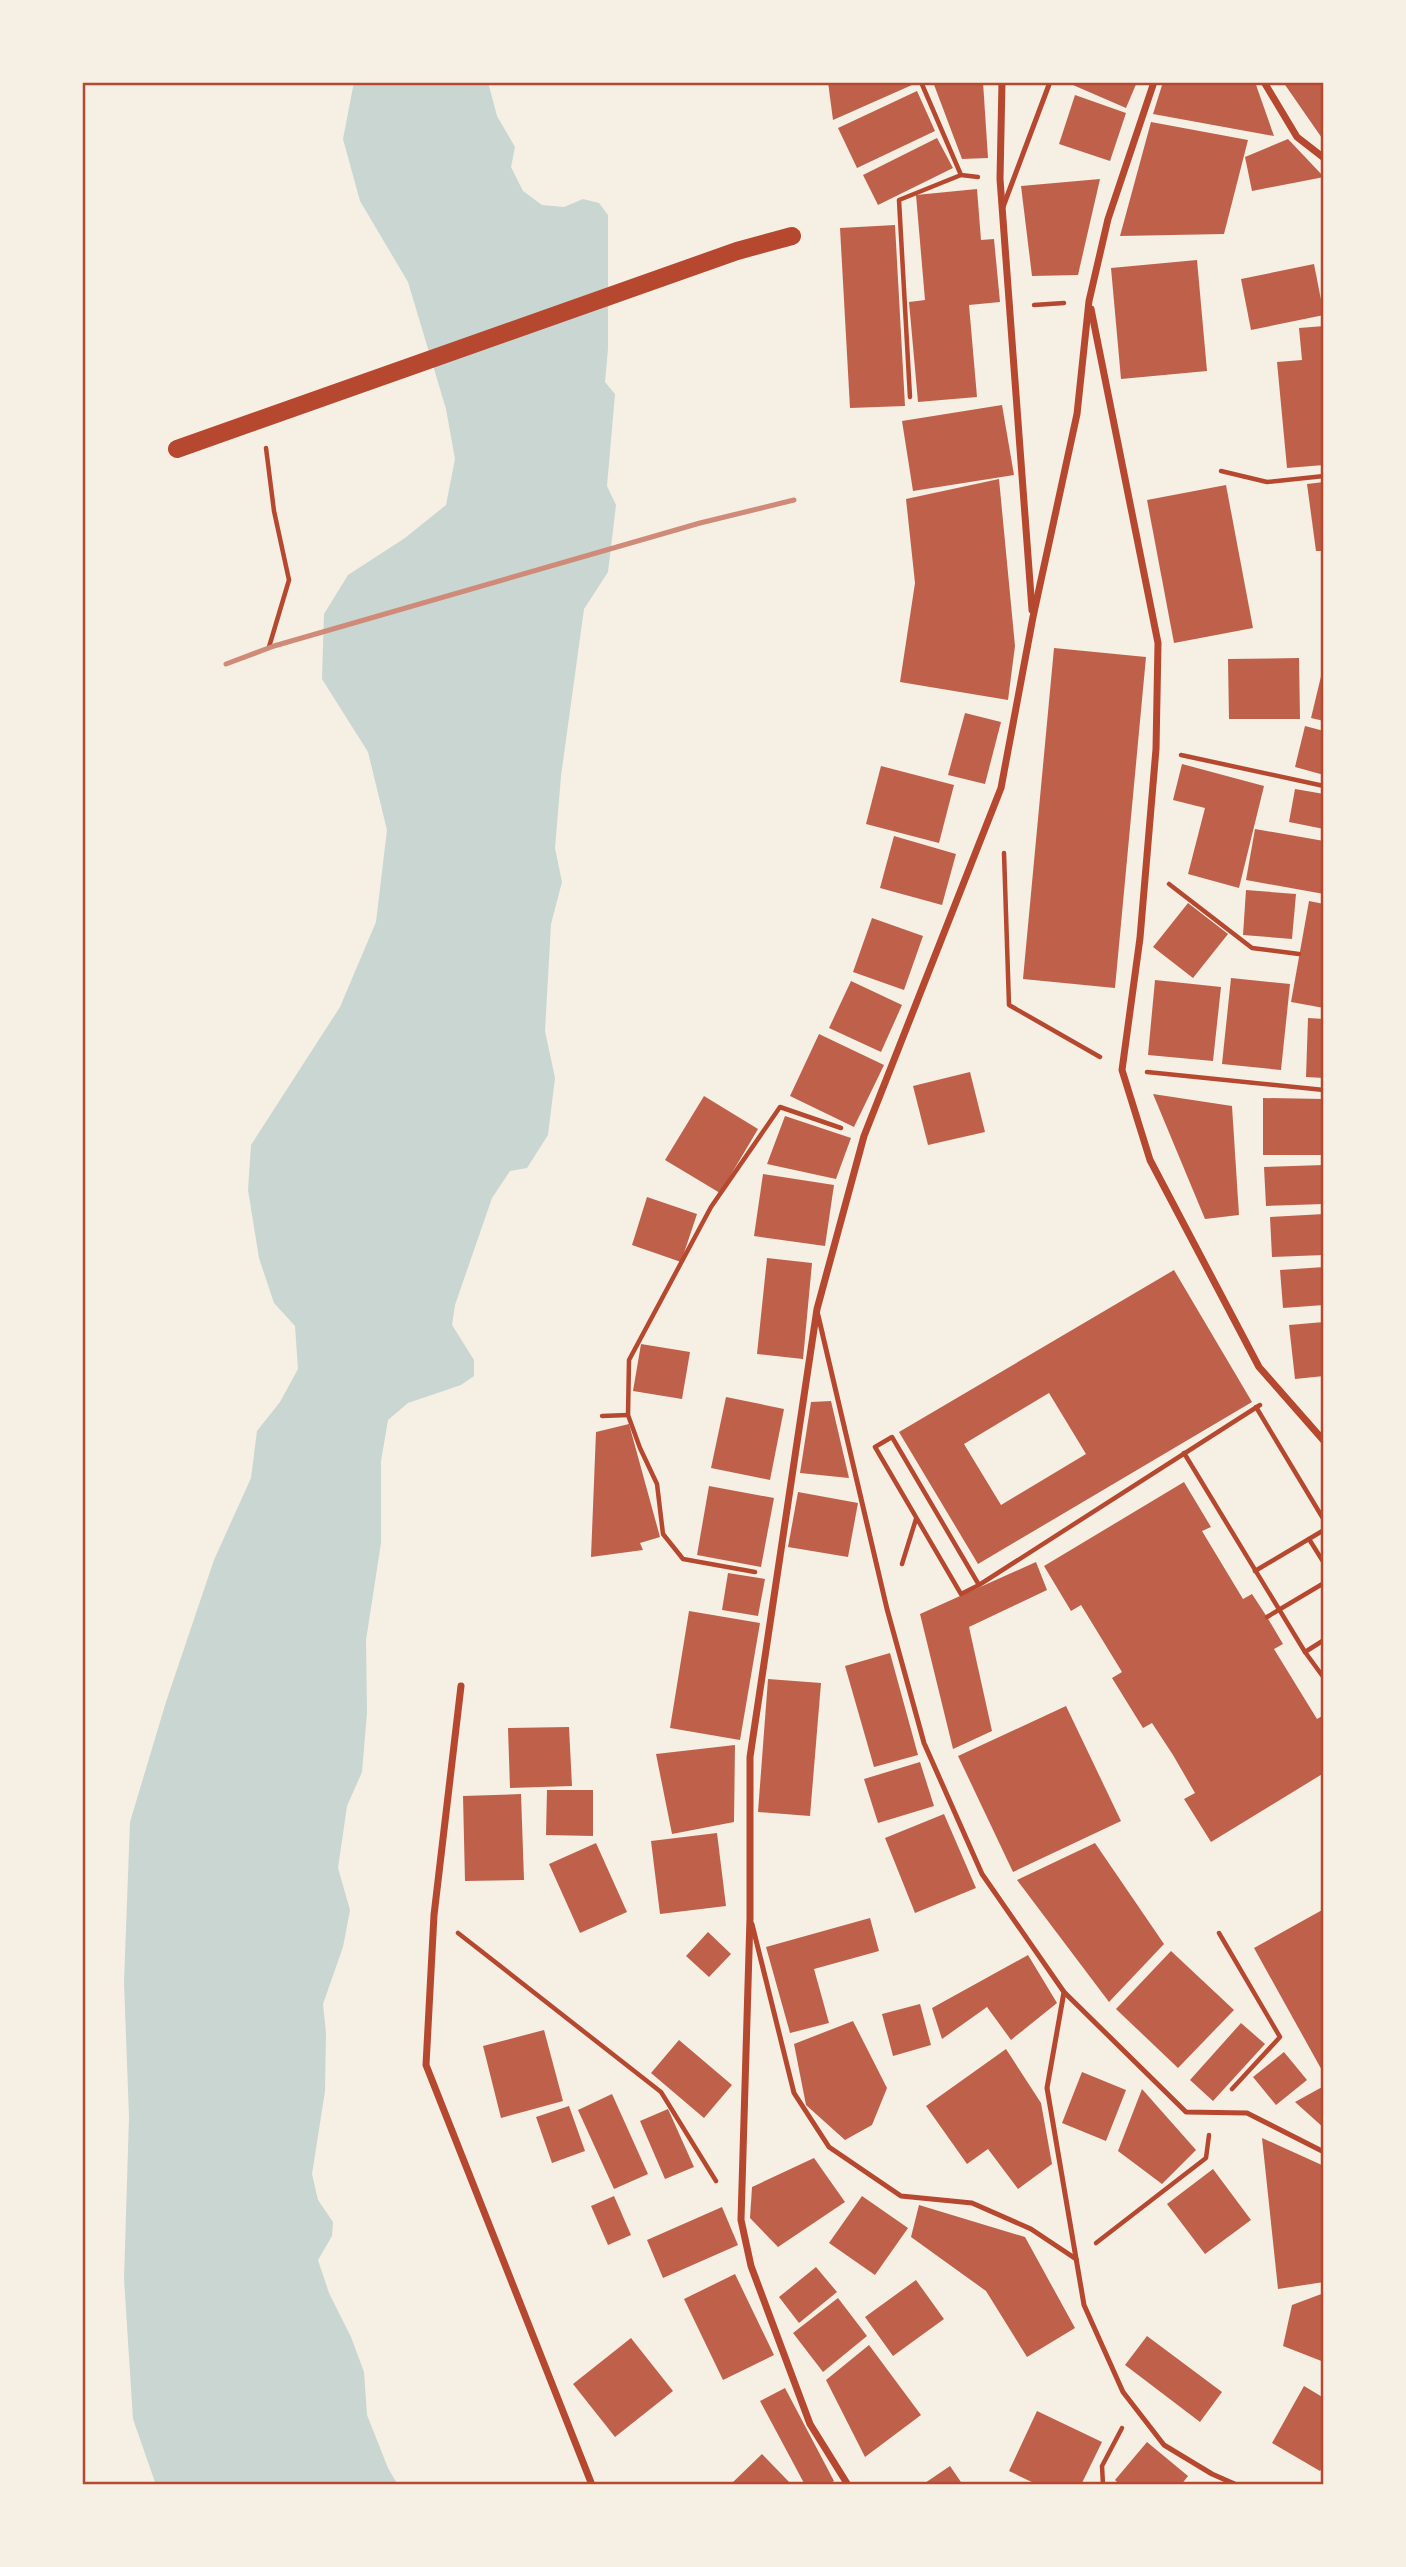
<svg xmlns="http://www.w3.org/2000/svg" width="1406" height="2567" viewBox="0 0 1406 2567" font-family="Georgia,serif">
	<rect width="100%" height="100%" fill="#f6efe4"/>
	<!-- water -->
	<polygon fill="#c9d6d2" points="354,82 488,82 497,116 515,147 511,167 523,191 542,205 564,207 583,199 599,203 608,215 608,349 605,382 615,394 607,486 616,505 608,572 584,609 561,776 555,848 562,882 551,924 545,1031 555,1078 548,1135 527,1168 510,1171 492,1198 455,1305 452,1325 474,1360 474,1376 461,1385 408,1403 388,1420 381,1461 381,1543 366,1640 367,1713 362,1772 347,1806 338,1868 350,1910 343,1947 323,2004 326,2033 325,2091 312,2174 318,2200 333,2222 332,2236 318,2260 329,2293 351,2337 364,2372 367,2415 388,2468 398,2485 156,2485 133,2419 124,2279 129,2117 124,1982 130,1822 166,1702 214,1560 251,1478 257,1431 280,1402 298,1369 295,1326 274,1303 259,1258 248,1190 251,1145 340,1007 376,922 387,830 368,752 322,679 324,614 348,575 405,538 446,505 455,459 446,409 408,282 360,201 343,139"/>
	<!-- building -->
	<g fill="#bf614a" fill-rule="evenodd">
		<polygon points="828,82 895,82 912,85 833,120"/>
		<polygon points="933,82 983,82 988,158 962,159"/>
		<polygon points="1066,82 1137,82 1126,108"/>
		<polygon points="1163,82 1255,82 1274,136 1153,114"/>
		<polygon points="1283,82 1324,82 1324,141 1290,92"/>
		<polygon points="917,91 935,131 857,168 838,128"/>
		<polygon points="1075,95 1126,113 1110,161 1059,144"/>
		<polygon points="1151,122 1248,140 1224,234 1120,236"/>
		<polygon points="937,138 953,168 878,205 863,175"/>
		<polygon points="1288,139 1324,177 1252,191 1245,157"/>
		<polygon points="1100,179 1078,275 1032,276 1021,186"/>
		<polygon points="977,189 981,240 994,239 1000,302 969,305 977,397 918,402 909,302 925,300 916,195"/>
		<polygon points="895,225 905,406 850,408 840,228"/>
		<polygon points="1197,260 1207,371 1121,379 1111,268"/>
		<polygon points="1314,264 1324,315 1251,330 1241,279"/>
		<polygon points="1324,326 1324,465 1287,468 1277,362 1302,360 1299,328"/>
		<polygon points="1002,405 1014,475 913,491 902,421"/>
		<polygon points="999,479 1015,646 1008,700 900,682 915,583 906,499"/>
		<polygon points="1324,482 1324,551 1316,551 1307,484"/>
		<polygon points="1226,485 1253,628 1174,643 1147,500"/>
		<polygon points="1054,648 1146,657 1115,988 1023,979"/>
		<polygon points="1299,658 1300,719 1229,719 1228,659"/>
		<polygon points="1323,668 1324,668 1324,721 1311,718"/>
		<polygon points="965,713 1001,722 985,784 948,775"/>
		<polygon points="1305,726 1324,731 1324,775 1295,767"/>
		<polygon points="1182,764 1264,786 1239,888 1188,874 1205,808 1173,800"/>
		<polygon points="881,766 954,785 939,843 866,824"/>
		<polygon points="1295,789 1324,794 1324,829 1289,822"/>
		<polygon points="1255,829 1324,841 1324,894 1246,880"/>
		<polygon points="894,836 956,854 942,905 880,888"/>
		<polygon points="1246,890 1296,894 1292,939 1243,935"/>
		<polygon points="1309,901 1324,904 1324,1008 1291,1002"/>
		<polygon points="1188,903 1228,934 1193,978 1153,947"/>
		<polygon points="872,918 923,936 904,990 853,972"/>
		<polygon points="1231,978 1290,984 1281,1070 1222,1064"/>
		<polygon points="1155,980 1221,987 1213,1061 1148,1055"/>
		<polygon points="851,981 902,1005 881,1052 829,1028"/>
		<polygon points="1308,1018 1324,1019 1324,1078 1306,1077"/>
		<polygon points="819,1034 884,1065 854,1127 790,1096"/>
		<polygon points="970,1072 985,1132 928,1145 913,1086"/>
		<polygon points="1153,1094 1232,1106 1239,1215 1205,1219"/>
		<polygon points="704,1096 758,1129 720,1193 665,1160"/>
		<polygon points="1263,1098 1324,1099 1324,1155 1263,1155"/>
		<polygon points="785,1116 851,1138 836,1179 767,1164"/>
		<polygon points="1324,1165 1324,1204 1266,1206 1264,1167"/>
		<polygon points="763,1174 834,1185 825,1246 754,1236"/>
		<polygon points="647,1197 697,1214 681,1262 632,1245"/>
		<polygon points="1324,1214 1324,1255 1272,1257 1270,1217"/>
		<polygon points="767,1258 812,1263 803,1359 757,1354"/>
		<polygon points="1324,1267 1324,1305 1283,1308 1280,1270"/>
		<path d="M1174,1270L1252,1402L978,1564L899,1432ZM1049,1393L1086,1454L1001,1505L964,1444Z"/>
		<polygon points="1324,1322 1324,1376 1295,1379 1289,1325"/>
		<polygon points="641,1344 690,1352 682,1399 633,1391"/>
		<polygon points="726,1397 784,1409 770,1480 711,1468"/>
		<polygon points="831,1401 849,1478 800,1473 811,1402"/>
		<polygon points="629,1424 660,1537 640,1543 643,1550 591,1557 596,1432"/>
		<polygon points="1184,1482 1211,1527 1202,1531 1243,1599 1252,1594 1267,1617 1283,1644 1274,1649 1317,1719 1324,1715 1324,1773 1211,1842 1184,1799 1195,1793 1173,1755 1152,1723 1143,1728 1112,1678 1122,1672 1081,1605 1071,1611 1044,1566"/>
		<polygon points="709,1486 774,1498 761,1567 697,1555"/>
		<polygon points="798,1492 858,1503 848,1557 788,1547"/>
		<polygon points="1036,1562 1047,1590 969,1627 992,1731 953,1749 920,1614"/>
		<polygon points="728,1573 765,1579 758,1616 722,1610"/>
		<polygon points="689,1611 760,1623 740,1740 670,1728"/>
		<polygon points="890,1653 918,1755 874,1767 845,1666"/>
		<polygon points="768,1679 821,1683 810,1816 758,1812"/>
		<polygon points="1066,1706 1121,1821 1013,1872 958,1756"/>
		<polygon points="569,1727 572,1786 510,1788 508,1728"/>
		<polygon points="735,1745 734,1822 672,1834 656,1754"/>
		<polygon points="920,1762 934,1806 878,1823 864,1779"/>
		<polygon points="547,1790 593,1790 593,1836 546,1835"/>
		<polygon points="521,1794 524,1880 465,1881 463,1796"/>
		<polygon points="944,1814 976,1888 915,1913 885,1838"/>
		<polygon points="717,1833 726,1906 660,1914 651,1841"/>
		<polygon points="596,1843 627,1912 580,1933 549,1864"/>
		<polygon points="1095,1843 1164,1944 1109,2002 1017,1880"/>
		<polygon points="1324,1909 1324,2074 1254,1948"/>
		<polygon points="870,1918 879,1951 814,1969 829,2023 790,2033 766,1947"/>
		<polygon points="708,1932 731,1954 709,1977 686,1956"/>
		<polygon points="1171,1951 1234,2010 1178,2068 1116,2009"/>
		<polygon points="1028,1955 1057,2003 1011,2040 987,2007 942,2039 932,2008"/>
		<polygon points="920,2004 931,2045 893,2056 882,2014"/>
		<polygon points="853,2021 887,2088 872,2125 845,2140 806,2105 794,2044"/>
		<polygon points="1241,2023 1265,2044 1213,2101 1190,2080"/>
		<polygon points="544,2030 563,2101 501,2118 483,2046"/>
		<polygon points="679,2040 732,2085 704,2118 651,2073"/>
		<polygon points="1006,2049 1041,2103 1052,2164 1018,2189 988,2149 967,2164 926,2106"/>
		<polygon points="1284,2052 1307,2080 1276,2105 1253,2077"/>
		<polygon points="1082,2072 1126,2090 1106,2141 1062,2123"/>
		<polygon points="1324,2086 1324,2128 1295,2102"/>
		<polygon points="1142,2089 1196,2150 1162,2184 1118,2151"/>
		<polygon points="612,2094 648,2174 614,2189 578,2110"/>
		<polygon points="569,2106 585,2151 552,2163 536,2117"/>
		<polygon points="668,2109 694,2167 665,2179 640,2121"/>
		<polygon points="1262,2138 1324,2166 1324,2282 1278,2289"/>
		<polygon points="814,2158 845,2202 778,2247 750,2218 752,2187"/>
		<polygon points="1213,2169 1251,2220 1205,2254 1167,2204"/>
		<polygon points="614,2196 631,2235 608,2245 591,2206"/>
		<polygon points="862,2196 908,2228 875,2275 829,2243"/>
		<polygon points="919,2205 1025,2237 1075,2328 1027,2357 986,2291 911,2237"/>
		<polygon points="722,2207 738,2245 663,2278 647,2240"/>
		<polygon points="816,2267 837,2292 799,2323 779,2297"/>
		<polygon points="735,2274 774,2355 723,2380 684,2299"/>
		<polygon points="916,2280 944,2319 893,2356 865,2317"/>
		<polygon points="1324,2293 1324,2362 1283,2346 1292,2305"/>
		<polygon points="838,2298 867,2336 823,2372 793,2333"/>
		<polygon points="1147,2336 1222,2392 1200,2422 1125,2365"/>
		<polygon points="631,2338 673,2391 615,2437 573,2384"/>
		<polygon points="869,2345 921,2415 865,2457 826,2380"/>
		<polygon points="1304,2386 1324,2398 1324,2465 1320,2471 1272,2443"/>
		<polygon points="785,2388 834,2481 828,2485 805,2485 760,2401"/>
		<polygon points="1037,2411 1102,2442 1081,2485 1038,2485 1009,2471"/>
		<polygon points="1147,2442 1188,2476 1181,2485 1120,2485 1115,2480"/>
		<polygon points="762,2454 792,2485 730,2485"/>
		<polygon points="950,2466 963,2485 922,2485"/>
	</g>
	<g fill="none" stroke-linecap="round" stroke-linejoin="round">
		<!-- path -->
		<g stroke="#b5482f" stroke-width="4.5">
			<polyline points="921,82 961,175 978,177"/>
			<polyline points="1034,305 1064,303"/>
			<polyline points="910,397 899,200 961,175"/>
			<polyline points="266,448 274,511 289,580 269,647"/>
			<polyline points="1221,471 1267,482 1324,476"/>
			<polyline points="1181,755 1324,786"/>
			<polyline points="1004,853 1009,1005 1100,1057"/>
			<polyline points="1169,884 1252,948 1299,954"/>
			<polyline points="1147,1072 1324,1090"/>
			<polyline points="1256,1407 1324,1520"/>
			<polyline points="602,1416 628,1415"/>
			<polyline points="1184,1453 1305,1652 1324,1678"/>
			<polyline points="1309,1539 1324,1563"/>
			<polyline points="902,1564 916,1519"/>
			<polyline points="1255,1571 1324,1530"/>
			<polyline points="755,1572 683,1559 663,1534 657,1484 640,1448 628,1415 629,1360 711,1207 780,1107 841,1128"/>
			<polyline points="979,1585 892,1437 875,1447 961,1594 979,1585 1260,1405"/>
			<polyline points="1267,1617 1324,1583"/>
			<polyline points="1305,1652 1324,1640"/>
			<polyline points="458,1933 661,2092 716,2181"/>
			<polyline points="1219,1933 1280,2037 1232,2089"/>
			<polyline points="1096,2243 1206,2158 1209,2135"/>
			<polyline points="1103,2485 1102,2466 1122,2428"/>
		</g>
		<!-- service -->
		<g stroke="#b5482f" stroke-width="5">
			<polyline points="1003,207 1050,82"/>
			<polyline points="818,1315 887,1609 924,1743 982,1874 1064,1992 1186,2112 1247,2113 1324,2152"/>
			<polyline points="752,1924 794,2093 829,2147 901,2196 972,2203 1031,2229 1076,2259"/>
			<polyline points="1064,1992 1047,2088 1084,2305 1123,2392 1164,2445 1212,2474 1237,2485"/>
		</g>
		<!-- minor -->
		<g stroke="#b5482f" stroke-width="7">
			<polyline points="1002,82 1000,179 1032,610"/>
			<polyline points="1264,82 1297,137 1324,158"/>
			<polyline points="1091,309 1158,643 1156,749 1140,938 1122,1070 1150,1160 1259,1367 1324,1441"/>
			<polyline points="461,1686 434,1915 426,2065 592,2485"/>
			<polyline points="848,2485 810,2424 751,2266 741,2220 750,1918 750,1757 817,1309 864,1136 1001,788 1033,617 1077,414 1089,301 1108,219 1154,82"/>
		</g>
		<!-- primary -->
		<polyline stroke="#b5482f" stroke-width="18" points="177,449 737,251 792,236"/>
		<!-- rail -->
		<polyline stroke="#cf8b77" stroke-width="5" points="226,664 274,646 700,523 794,500"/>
	</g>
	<!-- border -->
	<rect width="1406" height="2567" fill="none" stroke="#f6efe4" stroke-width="168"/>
	<rect x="84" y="84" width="1238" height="2399" fill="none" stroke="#b5482f" stroke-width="2.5"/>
</svg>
